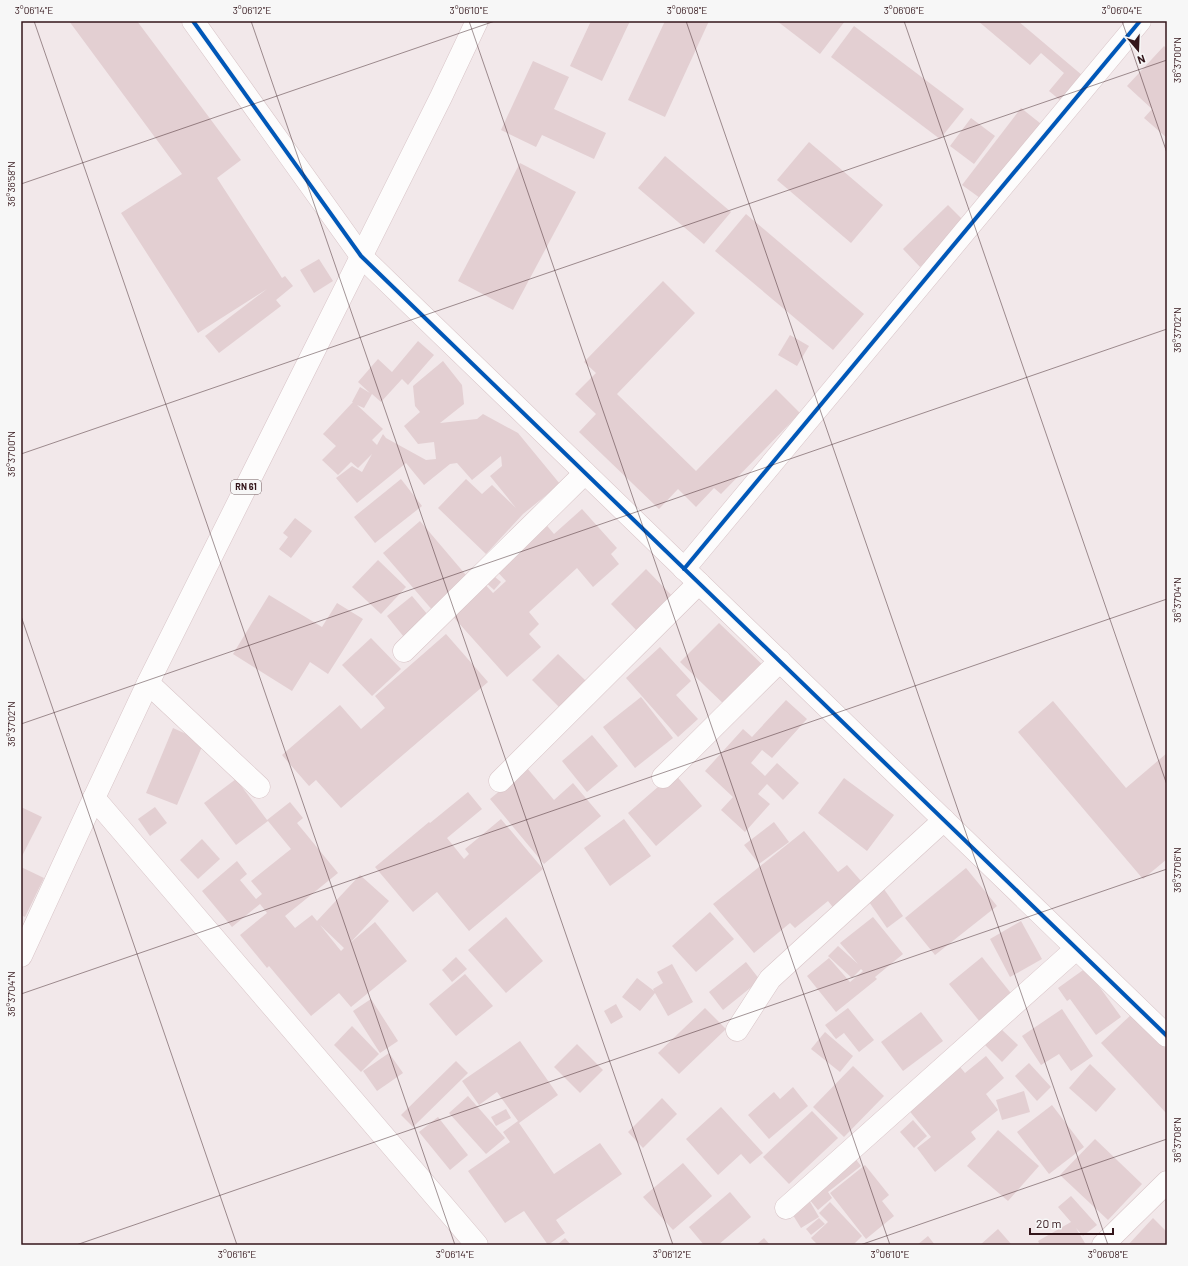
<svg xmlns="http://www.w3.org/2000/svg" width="1188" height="1266" viewBox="0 0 1188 1266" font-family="Barlow,sans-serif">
	<rect width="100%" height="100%" fill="#f2e8ea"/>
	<!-- building -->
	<g fill="#e3cfd2" fill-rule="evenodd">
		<polygon points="69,21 137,21 241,160 217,178 282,278 285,276 293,286 276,300 281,306 219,353 205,336 267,289 198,333 121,213 182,174"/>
		<polygon points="591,21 630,21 602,81 570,66"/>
		<polygon points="665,21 709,21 665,117 628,100"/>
		<polygon points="777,21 845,21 820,54"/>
		<polygon points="978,21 1018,21 1089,81 1067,106 1049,91 1064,73 1041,53 1030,65"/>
		<polygon points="854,26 964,109 940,139 831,57"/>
		<polygon points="1164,46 1167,49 1167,138 1144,118 1152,109 1127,86"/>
		<polygon points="533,61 569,77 554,109 606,133 594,159 542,135 536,147 501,130"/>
		<polygon points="1021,108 1045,127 987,203 962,185"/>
		<polygon points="971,118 995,136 974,164 950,146"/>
		<polygon points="809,142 883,205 851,243 777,180"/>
		<polygon points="665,156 731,212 704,244 638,188"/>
		<polygon points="520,163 576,192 513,310 458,281"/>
		<polygon points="948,205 966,223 920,267 903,249"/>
		<polygon points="746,214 864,314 833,350 715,251"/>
		<polygon points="319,259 333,281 314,293 300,270"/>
		<polygon points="663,281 695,313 617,394 696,471 776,389 800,413 721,494 714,488 696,507 678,489 659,509 579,432 596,414 575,394 596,373 584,362"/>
		<polygon points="790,335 809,346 797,366 778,355"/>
		<polygon points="418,341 434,355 408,385 402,379 381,402 372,394 364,408 357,405 383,429 372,440 377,445 383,434 386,438 426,460 436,459 434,442 418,444 404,426 420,412 415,406 413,386 443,361 462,385 464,404 440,423 477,419 483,414 518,433 560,484 523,514 486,554 438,508 466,479 482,494 492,485 516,508 490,476 502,466 501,456 472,480 457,463 450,464 424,485 406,463 357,503 336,478 352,466 362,472 372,454 358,468 351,462 338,475 322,460 336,446 323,434 353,402 352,402 360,387 370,393 358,382 378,359 392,372"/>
		<polygon points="401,479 422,506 375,543 354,517"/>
		<polygon points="582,509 617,548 611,554 619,564 593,587 577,568 529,612 539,624 529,634 541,647 507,677 448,611 482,581 493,593 506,581 492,566 543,521 554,534"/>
		<polygon points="295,518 312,531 291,558 279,549 288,537 283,533"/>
		<polygon points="420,521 471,581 434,612 383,553"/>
		<polygon points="378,560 406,587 381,614 352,587"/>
		<polygon points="646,569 676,600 641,635 611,604"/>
		<polygon points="489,572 501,582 494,590 482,579"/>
		<polygon points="269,595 322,627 337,603 363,619 328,674 310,662 292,691 233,654"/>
		<polygon points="412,596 433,621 408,642 387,616"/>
		<polygon points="719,623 767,669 729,709 680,662"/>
		<polygon points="446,634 488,682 341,808 316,780 309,786 282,755 340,705 361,729 385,708 375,696"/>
		<polygon points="371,638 401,669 372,696 342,665"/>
		<polygon points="660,647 691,681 676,695 698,719 678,737 626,678"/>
		<polygon points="558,654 586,681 560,708 532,680"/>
		<polygon points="641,697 673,738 635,768 603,727"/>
		<polygon points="786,700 807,719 772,758 762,750 751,763 765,776 777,763 799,783 783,800 767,784 758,794 770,804 745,832 721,810 733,797 705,771 743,729 752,737"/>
		<polygon points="1053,701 1126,788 1167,753 1167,859 1143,879 1018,732"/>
		<polygon points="173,728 204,742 177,805 146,793"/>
		<polygon points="592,735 618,766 587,792 562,761"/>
		<polygon points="527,768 554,800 573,783 601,816 544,864 490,799"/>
		<polygon points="674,773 702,806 656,846 628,813"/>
		<polygon points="844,778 894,815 867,851 818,813"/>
		<path d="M236,779L267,820L290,802L303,818L297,823L338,873L285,916L295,928L312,915L317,921L360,875L389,901L350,943L375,922L407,961L351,1007L339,993L311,1016L269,966L267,968L240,935L267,913L260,904L232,927L202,891L237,861L247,874L240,880L256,899L262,894L251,881L291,849L268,821L236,845L204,803ZM320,925L344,948L341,951Z"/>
		<polygon points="468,792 482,809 447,838 464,859 469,854 465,849 501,819 543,869 469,931 437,892 413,912 375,867 429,822 430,823"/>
		<polygon points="21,807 42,817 21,858"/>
		<polygon points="155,807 167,823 150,836 138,819"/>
		<polygon points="624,819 651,856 610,886 584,848"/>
		<polygon points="774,822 789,842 759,864 744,845"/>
		<polygon points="804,831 838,872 847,865 868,889 838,914 828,901 795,928 790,923 754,953 713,904"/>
		<polygon points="202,839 220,859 198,879 180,860"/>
		<polygon points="21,867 44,878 25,917 21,915"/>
		<polygon points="966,868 997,906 935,955 905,918"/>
		<polygon points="881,885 903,916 887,928 865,896"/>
		<polygon points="710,912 734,939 696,972 672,946"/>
		<polygon points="506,917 543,961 506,993 468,950"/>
		<polygon points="873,917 903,954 875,977 877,979 836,1012 807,976 829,958 850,982 863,971 861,969 852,978 828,956 838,946 858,964 840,943"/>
		<polygon points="1021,921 1042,959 1010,977 990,939"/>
		<polygon points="456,957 467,969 452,982 442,970"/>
		<polygon points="982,957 1014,997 981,1023 949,984"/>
		<polygon points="746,962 760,980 723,1010 709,992"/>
		<polygon points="672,964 693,1002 668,1016 655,993 640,1011 622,997 637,978 654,991 653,989 663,983 657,972"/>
		<polygon points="1086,968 1121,1017 1096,1035 1070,999 1067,1001 1058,988"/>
		<polygon points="465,974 493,1006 456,1036 429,1004"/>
		<polygon points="371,999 398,1041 380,1053 353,1011"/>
		<polygon points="616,1004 623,1017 611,1024 604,1011"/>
		<polygon points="705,1008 726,1029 679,1074 658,1053"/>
		<polygon points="848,1008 874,1040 859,1052 844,1033 836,1039 825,1025"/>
		<polygon points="1062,1009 1093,1056 1071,1071 1059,1054 1041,1065 1022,1036"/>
		<polygon points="921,1012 943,1041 903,1071 881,1042"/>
		<polygon points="1133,1013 1167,1050 1167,1114 1101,1043"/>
		<polygon points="352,1026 379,1054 361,1072 334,1045"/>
		<polygon points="1001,1029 1018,1045 1002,1062 985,1045"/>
		<polygon points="825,1032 853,1056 840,1072 811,1049"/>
		<polygon points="520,1041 558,1095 519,1123 554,1174 600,1143 622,1174 556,1220 565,1233 548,1245 524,1211 505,1223 468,1171 510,1142 503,1132 518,1121 497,1092 479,1105 462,1081"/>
		<polygon points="577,1044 603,1070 580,1093 554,1067"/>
		<polygon points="389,1053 403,1073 377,1091 363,1071"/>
		<polygon points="986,1056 1004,1078 986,1094 998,1110 971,1132 976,1139 935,1172 917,1148 931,1137 907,1108 956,1062 965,1073"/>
		<polygon points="456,1061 468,1073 413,1127 401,1115"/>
		<polygon points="1029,1063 1051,1087 1037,1101 1015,1076"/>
		<polygon points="1090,1064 1116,1089 1096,1112 1069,1088"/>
		<polygon points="853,1066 884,1096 844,1137 813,1107"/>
		<polygon points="793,1087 808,1106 769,1139 748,1115 774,1092 780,1099"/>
		<polygon points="1024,1091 1030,1112 1002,1120 996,1100"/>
		<polygon points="468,1096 505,1138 486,1154 449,1113"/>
		<polygon points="662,1098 677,1114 643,1148 628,1132"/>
		<polygon points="1052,1105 1084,1147 1049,1174 1017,1132"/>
		<polygon points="721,1107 763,1153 750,1164 741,1154 718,1175 686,1139"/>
		<polygon points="506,1109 511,1118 496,1126 491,1117"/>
		<polygon points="812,1111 838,1138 789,1184 763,1157"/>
		<polygon points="438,1117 468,1155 450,1170 419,1132"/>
		<polygon points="913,1120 927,1136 914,1148 900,1132"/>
		<polygon points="998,1130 1039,1166 1008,1201 967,1166"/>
		<polygon points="1095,1139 1142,1184 1108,1220 1060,1175"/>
		<polygon points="851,1153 861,1166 828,1192 832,1198 818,1210 809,1199"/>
		<polygon points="683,1163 712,1196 673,1230 643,1197"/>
		<polygon points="865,1165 889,1195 882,1201 894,1216 866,1239 830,1193"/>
		<polygon points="730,1192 751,1217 718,1245 704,1245 689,1227"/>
		<polygon points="1071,1196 1097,1225 1083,1236 1076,1228 1086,1245 1040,1245 1038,1241 1071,1222 1058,1207"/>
		<polygon points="809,1200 819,1217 801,1228 791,1212"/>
		<polygon points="830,1202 862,1236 853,1245 818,1245 811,1238 828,1222 819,1213"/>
		<polygon points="819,1218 825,1224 811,1235 806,1229"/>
		<polygon points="1153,1218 1167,1232 1167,1245 1128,1245"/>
		<polygon points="998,1229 1012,1245 980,1245"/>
		<polygon points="928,1236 935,1245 917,1245"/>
		<polygon points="565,1238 571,1245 557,1245"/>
		<polygon points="764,1238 770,1245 756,1245"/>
	</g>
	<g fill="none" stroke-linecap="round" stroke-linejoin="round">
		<defs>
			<g id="minor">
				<polyline points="193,21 361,256 1167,1036"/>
				<polyline points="684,569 1140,21"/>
				<polyline points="404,651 585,473"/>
				<polyline points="148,683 259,787"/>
				<polyline points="663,777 780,661"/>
				<polyline points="500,781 699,583"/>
				<polyline points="94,798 477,1245"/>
				<polyline points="737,1030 770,979 944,820"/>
				<polyline points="786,1208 1076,949"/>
				<polyline points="1103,1245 1167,1182"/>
			</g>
			<polyline id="primary" points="21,956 94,798 148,683 441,97 477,21"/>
		</defs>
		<!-- minor casing -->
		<use href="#minor" stroke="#d8c4c7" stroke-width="23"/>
		<!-- primary casing -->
		<use href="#primary" stroke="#d8c4c7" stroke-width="23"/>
		<!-- minor -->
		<use href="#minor" stroke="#fdfcfc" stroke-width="22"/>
		<!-- primary -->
		<use href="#primary" stroke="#fdfcfc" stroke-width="22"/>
		<defs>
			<g id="cycleway">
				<polyline points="193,21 361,256 1167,1036"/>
				<polyline points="684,569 1140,21"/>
			</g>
		</defs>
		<!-- cycleway casing -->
		<use href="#cycleway" stroke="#f7f7f7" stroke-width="6"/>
		<!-- cycleway -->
		<use href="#cycleway" stroke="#0057b8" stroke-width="4"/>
	</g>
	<!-- ticks -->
	<path fill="none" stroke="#34161b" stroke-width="1" stroke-opacity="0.45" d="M34,21L455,1245M251,21L673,1245M469,21L890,1245M686,21L1108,1245M904,21L1167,785M1122,21L1167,153M21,184L495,21M21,454L1167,60M21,616L237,1245M21,724L1167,329M21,994L1167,599M76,1245L1167,869M860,1245L1167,1139"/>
	<g text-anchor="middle" stroke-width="4" stroke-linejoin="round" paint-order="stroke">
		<!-- shield labels -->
		<rect fill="#f7f7f7" stroke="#6e5a5d" stroke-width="1" x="231" y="480" width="30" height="14" rx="3"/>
		<g font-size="9" font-weight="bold" fill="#34161b">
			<text x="246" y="490">RN 61</text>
		</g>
	</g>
	<!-- border -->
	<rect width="1188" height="1266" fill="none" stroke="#f7f7f7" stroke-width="44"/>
	<!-- north arrow -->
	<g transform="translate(1138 50) rotate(161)" stroke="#f7f7f7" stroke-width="3" paint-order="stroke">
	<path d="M0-3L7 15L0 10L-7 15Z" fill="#34161b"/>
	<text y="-6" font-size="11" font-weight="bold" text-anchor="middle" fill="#34161b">N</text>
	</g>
	<!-- scale -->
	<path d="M1030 1228v6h83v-6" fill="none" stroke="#34161b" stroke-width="2"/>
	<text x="1036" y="1228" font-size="12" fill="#34161b" stroke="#f7f7f7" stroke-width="3" paint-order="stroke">20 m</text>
	<rect x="22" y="22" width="1144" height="1222" fill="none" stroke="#34161b" stroke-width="1.5"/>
	<g font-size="10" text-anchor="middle" fill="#34161b">
		<text x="34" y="14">3°06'14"E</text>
		<text x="252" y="14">3°06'12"E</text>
		<text x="469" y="14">3°06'10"E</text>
		<text x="687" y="14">3°06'08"E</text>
		<text x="904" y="14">3°06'06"E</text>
		<text x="1122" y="14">3°06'04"E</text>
		<text transform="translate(1177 60) rotate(-90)" y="4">36°37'00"N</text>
		<text transform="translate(11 184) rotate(-90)" y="4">36°36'58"N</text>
		<text transform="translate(1177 330) rotate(-90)" y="4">36°37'02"N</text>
		<text transform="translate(11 454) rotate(-90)" y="4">36°37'00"N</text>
		<text transform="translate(1177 600) rotate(-90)" y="4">36°37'04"N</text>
		<text transform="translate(11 724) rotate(-90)" y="4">36°37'02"N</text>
		<text transform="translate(1177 870) rotate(-90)" y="4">36°37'06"N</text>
		<text transform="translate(11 994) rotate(-90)" y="4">36°37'04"N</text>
		<text transform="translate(1177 1140) rotate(-90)" y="4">36°37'08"N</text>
		<text x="237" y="1258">3°06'16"E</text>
		<text x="455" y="1258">3°06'14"E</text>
		<text x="672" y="1258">3°06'12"E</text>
		<text x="890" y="1258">3°06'10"E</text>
		<text x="1108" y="1258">3°06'08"E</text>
	</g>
</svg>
